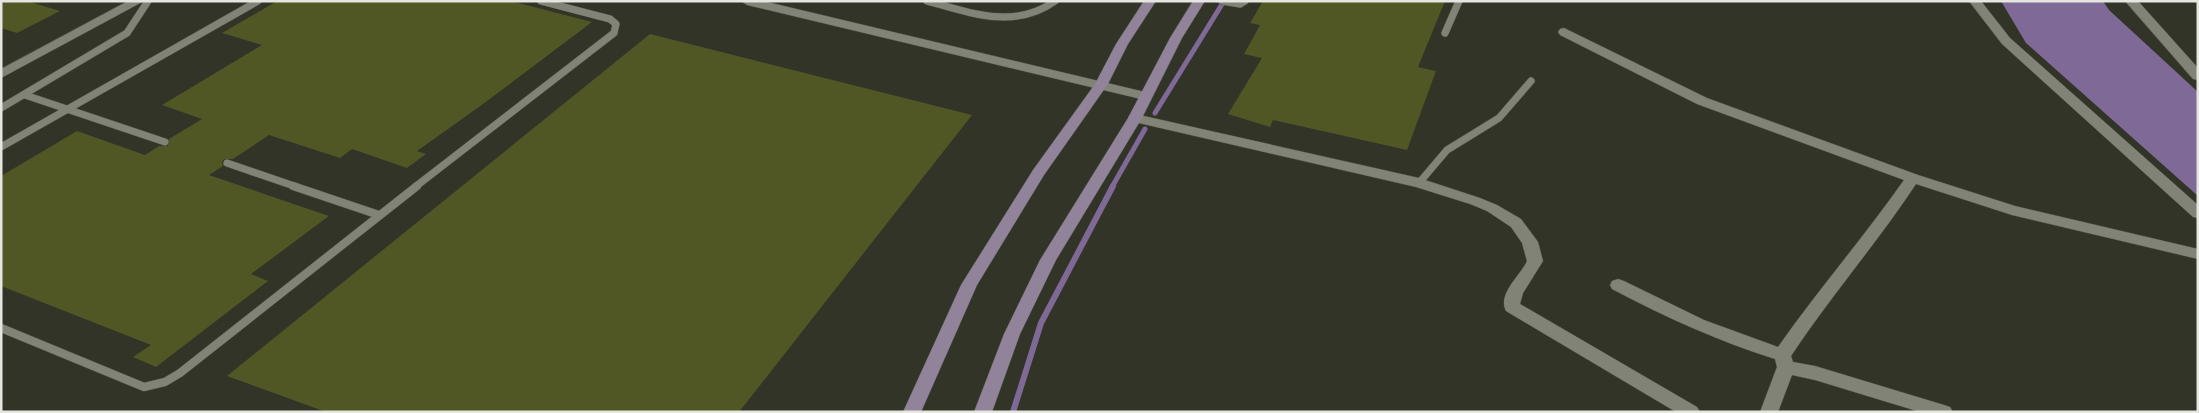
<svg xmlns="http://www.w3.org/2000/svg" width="2199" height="413" viewBox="0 0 2199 413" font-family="'IBM Plex Sans',sans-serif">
	<rect width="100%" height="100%" fill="#323428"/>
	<!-- water -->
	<polygon fill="#7f6a97" points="2001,1 2103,1 2109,10 2198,92 2198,196 2026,43"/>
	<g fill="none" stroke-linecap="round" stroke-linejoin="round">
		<!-- stream-far1 -->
		<g stroke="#7f6a97" stroke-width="5">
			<polyline points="1155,113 1224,1"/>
			<polyline points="1112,187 1145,129"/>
		</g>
		<!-- stream -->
		<polyline stroke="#7f6a97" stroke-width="6" points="1013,412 1041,323 1113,186"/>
	</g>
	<!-- building -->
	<g fill="#515625">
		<polygon points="1,1 27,1 60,11 17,33 1,28"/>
		<polygon points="277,1 511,1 592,22 479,107 417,151 426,154 407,168 352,149 340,158 269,135 233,159 224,159 222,162 223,166 209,175 329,216 251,274 268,281 156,367 133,357 151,345 1,286 1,176 77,131 145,155 159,146 168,146 169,139 202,119 162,105 262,45 222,33"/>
		<polygon points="1263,1 1445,1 1418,67 1436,71 1407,150 1273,120 1270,127 1228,114 1262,58 1244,54 1260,25 1250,23"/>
		<polygon points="650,34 972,115 739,412 326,412 227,376"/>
	</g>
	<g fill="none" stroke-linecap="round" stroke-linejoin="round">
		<defs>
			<g id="lane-far1">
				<path d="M927,1C971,13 1015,30 1055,1"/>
				<polyline points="1222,1 1240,4 1245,1"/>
				<polyline points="1445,33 1459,1"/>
				<polyline points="25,95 165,142"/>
				<polyline points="1,108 127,33 148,1"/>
				<polyline points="1,147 258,1"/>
				<polyline points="227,163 297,187"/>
				<polyline points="1419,183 1447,150 1499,118 1531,81"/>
				<polyline points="415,187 614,33 616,24 610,19 541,1"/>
			</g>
			<g id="lane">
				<polyline points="293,186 379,215"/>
				<polyline points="1,328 144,387 165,382 180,373 417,186"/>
			</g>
			<g id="street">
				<polygon points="128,1 144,1 1,78 1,69"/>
				<polygon points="741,1 763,1 1145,92 1152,96 1145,100 747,5"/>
				<polygon points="1969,1 1981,1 2010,38 2198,205 2198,218 2193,217 2002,44"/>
				<polygon points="2125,1 2138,1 2198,68 2198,80 2193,79"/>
				<path d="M1564,28L1707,98L1918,175L2015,206L2198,249V259L2012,215L1916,184C1877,243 1830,297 1791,356L1793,362L1815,366L1944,405L1950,407L1953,412H1920L1815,380L1792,375L1778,412H1760L1777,367L1775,359C1718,341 1665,317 1612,289L1610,285L1612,281L1618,279L1624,281L1704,320L1778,347C1818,290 1864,237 1904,180L1697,104L1560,35L1558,32L1560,29Z"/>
				<path d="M1135,114L1419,178L1480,198L1497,205L1521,219L1538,242L1543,261L1523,293L1520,304L1697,407L1700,412H1676L1506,311C1497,294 1521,275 1527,261L1522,243L1511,227L1487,211L1470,204L1416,187L1130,121L1128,118L1130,115Z"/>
			</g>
			<g id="secondary">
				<polygon points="1144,1 1156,1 1128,44 1108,84 1044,175 977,285 921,412 903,412 961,285 1033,170 1095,84 1116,44"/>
				<polygon points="1193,1 1205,1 1182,38 1142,118 1056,260 1020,334 992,412 974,412 1004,334 1040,260 1128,118 1170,38"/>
			</g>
		</defs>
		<!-- lane-far1 casing -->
		<use href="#lane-far1" stroke="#4f5147" stroke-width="8"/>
		<!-- lane casing -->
		<use href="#lane" stroke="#4f5147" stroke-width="9"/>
		<!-- street casing -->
		<use href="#street" stroke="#4f5147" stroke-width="1"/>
		<!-- secondary casing -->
		<use href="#secondary" stroke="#4f5147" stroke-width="1"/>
		<!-- lane-far1 -->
		<use href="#lane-far1" stroke="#808375" stroke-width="7"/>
		<!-- lane -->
		<use href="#lane" stroke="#808375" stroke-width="8"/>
		<!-- street -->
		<use href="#street" fill="#808375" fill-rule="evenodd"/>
		<!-- secondary -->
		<use href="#secondary" fill="#91839a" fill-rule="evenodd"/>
	</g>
	<!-- border -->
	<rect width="2199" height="413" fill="none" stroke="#e5e6df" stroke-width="5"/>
</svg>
